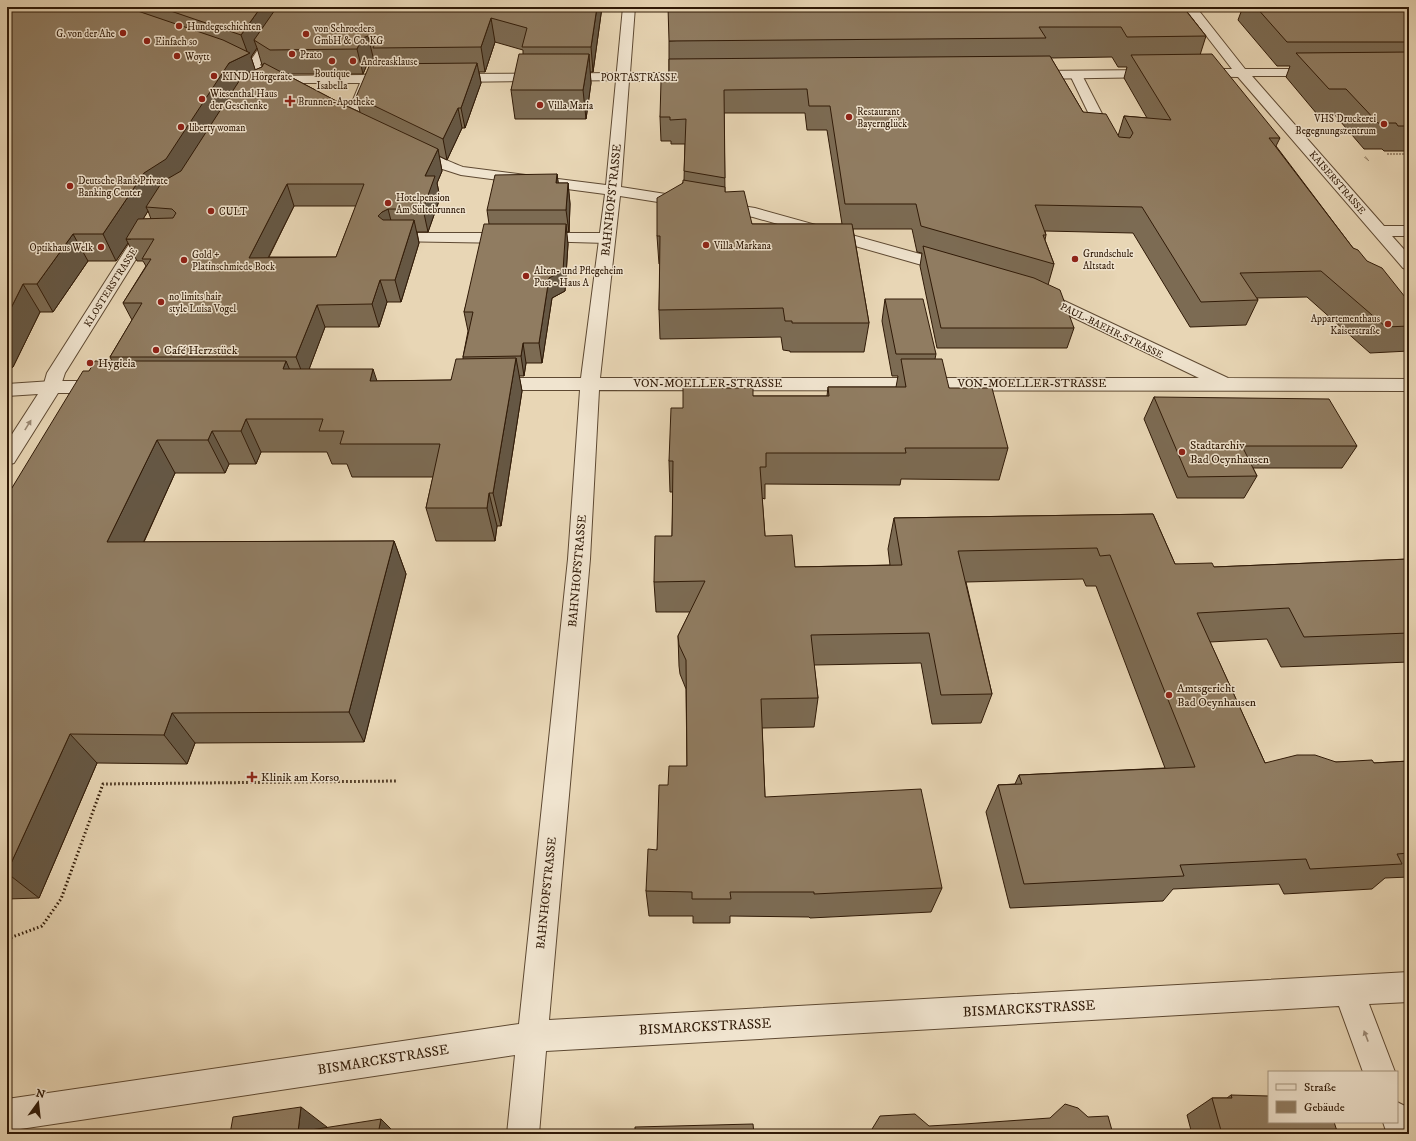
<svg xmlns="http://www.w3.org/2000/svg" width="1416" height="1141" viewBox="0 0 1416 1141" font-family="'IM FELL DW Pica',serif">
	<rect width="100%" height="100%" fill="#e8d6b5"/>
	<filter id="stains"><feTurbulence type="fractalNoise" baseFrequency=".005" numOctaves="4"/><feColorMatrix values="0 0 0 0 .2 0 0 0 0 .09 0 0 0 0 .02 0 0 0 .5 -.17"/></filter>
	<radialGradient id="worn" r=".72"><stop offset=".6" stop-color="#630" stop-opacity="0"/><stop offset="1" stop-color="#630" stop-opacity=".3"/></radialGradient>
	<g fill="none" stroke-linecap="round" stroke-linejoin="round">
		<defs>
			<g id="service">
				<polygon points="1076,71 1082,75 1115,139 1113,142 1103,142 1101,139 1070,75"/>
				<polygon points="394,233 509,233 514,235 517,238 514,241 509,243 389,241 386,238 389,235"/>
				<polygon points="540,233 607,233 612,235 615,238 612,241 607,243 535,241 532,238 535,235"/>
			</g>
			<g id="pedestrian">
				<path d="M286,7H298L260,65L273,76L364,75L369,73L387,76L389,79L387,82L373,83L357,123H347L328,110L330,107H340L348,112L360,83H277L271,80C267,88 259,92 250,90L248,87L260,77L247,66Z"/>
				<polygon points="623,73 628,74 630,77 628,80 450,82 443,78 450,74"/>
				<polygon points="148,222 154,224 156,227 65,373 59,391 52,393 45,391 43,387 47,373 140,227 142,224"/>
			</g>
			<g id="minor">
				<path d="M623,7H635L630,73H699L706,77L699,81H629L621,187L755,208L956,264L958,268L956,272L950,273L753,217L620,196L600,378H1199L1033,298L1030,294L1033,290L1039,289L1228,378L1409,379V391L599,390L590,559L549,1020L1409,972V1002L1369,1004L1395,1072H1363L1339,1006L546,1051L539,1134H507L515,1055L7,1131V1099L519,1024L568,559L580,390H490L483,388L481,384L483,380L490,378H581L605,194L461,175L433,166L409,154L407,151L409,148C418,146 451,163 463,167L606,185Z"/>
				<polygon points="1184,7 1196,7 1245,69 1322,69 1324,72 1317,76 1252,76 1384,226 1409,226 1409,236 1392,236 1409,255 1409,270 1403,268 1238,77 1193,76 1191,73 1193,70 1198,69 1232,69"/>
				<polygon points="1155,70 1160,71 1162,74 1160,77 1032,79 1025,75 1032,71"/>
				<polygon points="52,381 104,381 111,383 113,387 111,391 104,393 58,393 14,463 7,465 7,442 38,394 7,396 7,384"/>
				<polygon points="1397,1102 1409,1108 1409,1134 1387,1134 1383,1122 1397,1122"/>
			</g>
		</defs>
		<!-- service casing -->
		<use href="#service" stroke="#5e4932" stroke-width="2"/>
		<!-- pedestrian casing -->
		<use href="#pedestrian" stroke="#5e4932" stroke-width="2"/>
		<!-- minor casing -->
		<use href="#minor" stroke="#5e4932" stroke-width="2"/>
		<!-- path-far1 -->
		<g stroke="#301a07" stroke-width="1.5" stroke-dasharray="0.5 1" stroke-linecap="butt">
			<polyline points="1387,154 1409,154"/>
			<polyline points="1365,157 1369,161"/>
		</g>
		<!-- path -->
		<polyline stroke="#301a07" stroke-width="3" stroke-dasharray="1.5 2.5" stroke-linecap="butt" points="7,939 42,926 61,899 103,784 397,781"/>
		<!-- service -->
		<use href="#service" fill="#f0e4cf" fill-rule="evenodd"/>
		<!-- pedestrian -->
		<use href="#pedestrian" fill="#f0e4cf" fill-rule="evenodd"/>
		<!-- minor -->
		<use href="#minor" fill="#f0e4cf" fill-rule="evenodd"/>
	</g>
	<!-- wall -->
	<g fill="#7c6b53" stroke="#301a07" fill-rule="evenodd">
		<path d="M7,7H602L593,72H590L591,83L586,119H515L511,90L523,54V50L495,42L485,72H479L481,83L465,128H462L447,160L439,156L442,171L437,183L440,198L428,232H417L419,243L401,302H387L379,327H325L309,369L377,381L451,380L463,359V357L468,331L464,312L489,224L487,210L557,174L558,183H568L570,204L569,232H566L568,244L565,291L552,298L542,363H526L524,376H519L522,391L501,526H497L495,541H436L426,508L433,477H352L347,464H332L327,452H261L256,464H229L225,473H175L144,542L394,541L406,574L364,742L195,743L187,764L97,763L39,898L7,899V496L89,371L112,361L110,357L132,320L123,303L146,266L143,261H137L128,243L116,261H88L53,312H40L13,367L7,370ZM257,48L262,65H263L262,67L255,70L251,57ZM374,61L377,62V64L356,97L360,112L340,103L285,74H363L368,62ZM294,206H356L336,257H269ZM148,211L151,219H143Z"/>
		<path d="M1183,7L1206,36L1200,55L1280,138L1276,146L1353,248L1409,302V351L1370,353L1307,297L1257,298L1258,300L1246,325L1190,327L1133,233L1045,231L1046,235L1045,240L1054,264L1048,285L1074,328L1067,348H937L920,266L922,253L917,252L912,229H853L869,323L864,352H790V351L783,350L781,337L660,339L659,310L660,264H659L657,236L684,180L685,144H671V141H661L660,117L669,80V41ZM1112,57L1118,67H1127L1124,78L1147,118L1124,116L1118,136L1083,112L1051,58ZM724,113H805L807,130H827L842,224H752L725,192Z"/>
		<polygon points="1236,7 1409,7 1409,151 1384,151 1382,149 1364,149 1334,114 1317,114 1286,77 1290,66 1277,66 1238,20 1241,12"/>
		<polygon points="885,299 936,354 935,359 949,388 1008,448 999,480 901,479 900,485 765,484 765,499 762,498 765,536 795,567 890,565 888,549 894,518 1153,514 1175,564 1214,567 1409,559 1409,662 1281,667 1267,639 1210,642 1265,763 1336,762 1374,763 1409,761 1409,877 1385,878 1372,889 1284,894 1279,884 1173,889 1163,901 1010,908 986,812 998,785 1015,784 1019,775 1165,768 1096,586 1086,586 1083,579 966,582 992,694 981,723 932,724 921,663 814,665 818,698 814,727 762,728 765,797 942,888 931,912 810,918 809,917 730,916 730,923 693,923 693,916 649,916 646,891 657,850 668,785 687,766 686,689 680,674 679,666 678,636 690,612 656,612 654,582 672,536 673,492 670,492 669,461 683,408 753,396 827,396 828,387 896,387 898,376 892,376 882,321"/>
		<polygon points="1154,397 1357,446 1342,468 1253,468 1257,476 1244,498 1177,498 1144,419"/>
		<polygon points="1231,1095 1338,1134 1192,1134 1187,1115 1212,1098 1227,1098"/>
	</g>
	<!-- shaded-wall -->
	<g fill="#655744" stroke="#301a07">
		<polygon points="261,7 284,7 254,40 257,48 251,57 258,78 177,185 146,207 148,211 131,239 126,239 128,243 116,261 103,234 144,173 229,63 248,54 241,35"/>
		<polygon points="597,7 602,7 593,72 591,47"/>
		<polygon points="491,18 495,42 485,72 481,47"/>
		<polygon points="368,36 374,61 368,62 363,74 357,49 362,38"/>
		<polygon points="589,54 591,83 586,119 583,90"/>
		<polygon points="477,63 481,83 465,128 461,108"/>
		<polygon points="458,108 462,128 447,160 443,139"/>
		<polygon points="438,149 442,171 437,183 440,198 428,232 423,209 425,176"/>
		<polygon points="557,174 560,195 556,183"/>
		<polygon points="568,183 570,204 569,232 566,210"/>
		<polygon points="287,184 294,206 257,280 249,258"/>
		<polygon points="388,209 394,232 378,216 382,212"/>
		<polygon points="414,220 419,243 401,302 395,280"/>
		<polygon points="566,224 568,244 565,291 552,298 542,363 539,343 549,278"/>
		<polygon points="73,234 88,261 53,312 37,284"/>
		<polygon points="380,280 387,302 379,327 372,304"/>
		<polygon points="23,284 40,312 13,367 7,370 7,316"/>
		<polygon points="317,305 325,327 305,380 296,357"/>
		<polygon points="523,343 526,363 524,376 521,356"/>
		<polygon points="516,358 522,391 501,526 493,493"/>
		<polygon points="286,361 300,394 283,369"/>
		<polygon points="373,369 384,402 370,381"/>
		<polygon points="246,419 261,452 256,464 241,431"/>
		<polygon points="212,431 229,464 225,473 208,440"/>
		<polygon points="157,440 175,473 129,574 107,542"/>
		<polygon points="489,493 497,526 495,541 487,508"/>
		<polygon points="394,541 406,574 364,742 349,712"/>
		<polygon points="172,713 195,743 187,764 164,735"/>
		<polygon points="70,734 97,763 39,898 7,873 7,872"/>
		<polygon points="301,1107 327,1127 326,1134 298,1132"/>
		<polygon points="381,1119 396,1134 378,1134"/>
	</g>
	<!-- building -->
	<g fill="#907c61" stroke="#301a07" fill-rule="evenodd">
		<polygon points="7,7 126,7 223,40 250,53 229,63 166,159 144,173 103,234 73,234 37,284 23,284 7,316"/>
		<polygon points="159,7 261,7 241,35"/>
		<polygon points="277,7 597,7 591,47 522,47 527,28 491,18 481,47 373,48 376,41 368,36 362,38 357,49 270,50 254,40"/>
		<polygon points="668,7 1183,7 1206,36 1127,37 1121,27 1039,27 1046,38 669,41"/>
		<polygon points="1256,7 1409,7 1409,42 1287,42"/>
		<polygon points="1409,52 1409,126 1398,126 1396,123 1378,123 1346,89 1329,89 1296,53"/>
		<polygon points="519,54 589,54 583,90 511,90"/>
		<polygon points="1212,54 1280,138 1269,138 1353,248 1358,250 1367,261 1382,268 1409,302 1409,326 1386,327 1321,271 1240,273 1258,300 1201,302 1142,207 1035,205 1046,235 1043,235 1054,264 921,226 916,204 845,204 830,106 809,106 807,89 724,90 725,178 684,171 686,119 670,120 670,117 660,117 661,81 669,80 669,59 1050,56 1083,112 1106,114 1119,137 1130,138 1133,133 1124,116 1171,120 1131,55"/>
		<path d="M264,63L340,103L438,149L425,176H435L423,209H388L382,212L378,216L383,220H414L395,280H380L372,304L317,305L296,357H110L142,303H123L151,259H142L154,239H126L138,219L173,218L176,213L172,209L146,207L162,182L181,171L243,75L262,67ZM287,184H364L336,257L249,258Z"/>
		<polygon points="477,63 461,108 458,108 443,139 356,97 370,64"/>
		<polygon points="557,174 556,183 568,183 566,210 487,210 495,175"/>
		<polygon points="683,180 725,187 725,192 744,191 752,224 852,224 869,323 792,323 792,321 785,321 783,308 659,310 660,236 657,236 657,198 683,183"/>
		<polygon points="484,224 566,224 563,271 549,278 539,343 523,343 521,356 463,357 473,312 464,312"/>
		<polygon points="923,246 1034,278 1060,290 1074,328 941,328"/>
		<polygon points="885,299 923,299 936,354 896,354"/>
		<polygon points="516,358 493,493 489,493 487,508 426,508 440,444 340,444 344,431 319,431 323,419 246,419 241,431 212,431 208,440 157,440 107,542 394,541 349,712 172,713 164,735 70,734 7,872 7,496 83,371 89,371 95,361 286,361 283,369 373,369 370,381 451,380 456,359"/>
		<polygon points="901,359 942,359 949,388 992,388 1008,448 905,448 906,453 766,453 766,467 760,467 765,536 792,535 795,567 902,565 894,518 1153,514 1175,564 1212,563 1214,567 1409,559 1409,633 1304,637 1289,608 1197,613 1265,763 1297,755 1315,755 1336,762 1372,760 1374,763 1409,761 1409,853 1397,854 1402,864 1310,869 1306,859 1180,865 1184,876 1024,884 998,785 1022,784 1019,775 1195,767 1110,555 1100,556 1097,548 958,551 992,694 941,695 929,633 811,635 818,698 761,699 765,797 921,789 942,888 814,894 814,892 730,892 731,899 692,899 692,892 646,891 648,849 657,850 659,785 668,785 669,766 687,766 686,660 679,645 678,636 705,581 654,582 655,536 672,536 673,461 669,461 671,408 683,408 683,388 753,388 753,396 829,396 828,387 906,387"/>
		<polygon points="1154,397 1329,399 1357,446 1242,446 1257,476 1188,477"/>
		<polygon points="1231,1095 1269,1096 1269,1122 1334,1122 1338,1134 1222,1134 1212,1098 1232,1098"/>
		<polygon points="1065,1104 1078,1108 1088,1117 1108,1116 1113,1134 869,1134 880,1116 915,1114 929,1126 964,1124 1050,1118"/>
		<polygon points="301,1107 298,1132 381,1119 378,1134 230,1134 233,1117"/>
		<polygon points="753,1124 754,1134 635,1134 635,1127"/>
	</g>
	<!-- one-way arrows -->
	<defs><path id="oneway-solid" d="M-6-.8H1V-3.2L6.5 0L1 3.2V.8H-6Z"/></defs>
	<g fill="#9a8975">
		<use href="#oneway-solid" transform="translate(28 425) rotate(-58)"/>
		<use href="#oneway-solid" transform="translate(1366 1036) rotate(-111)"/>
	</g>
	<!-- markers -->
	<g fill="#8f2418" stroke="#f0e4cf" stroke-width="1.5">
		<circle cx="179" cy="26" r="4"/>
		<circle cx="123" cy="33" r="4"/>
		<circle cx="306" cy="34" r="4"/>
		<circle cx="147" cy="41" r="4"/>
		<circle cx="292" cy="54" r="4"/>
		<circle cx="177" cy="56" r="4"/>
		<circle cx="332" cy="61" r="4"/>
		<circle cx="353" cy="61" r="4"/>
		<circle cx="214" cy="76" r="4"/>
		<circle cx="202" cy="99" r="4"/>
		<path d="M288 95h4v4h4v4h-4v4h-4v-4h-4v-4h4z"/>
		<circle cx="540" cy="105" r="4"/>
		<circle cx="849" cy="117" r="4"/>
		<circle cx="1384" cy="124" r="4"/>
		<circle cx="181" cy="127" r="4"/>
		<circle cx="70" cy="186" r="4"/>
		<circle cx="388" cy="203" r="4"/>
		<circle cx="211" cy="211" r="4"/>
		<circle cx="706" cy="245" r="4"/>
		<circle cx="101" cy="247" r="4"/>
		<circle cx="1075" cy="259" r="4"/>
		<circle cx="184" cy="260" r="4"/>
		<circle cx="526" cy="276" r="4"/>
		<circle cx="161" cy="302" r="4"/>
		<circle cx="1388" cy="324" r="4"/>
		<circle cx="156" cy="350" r="4"/>
		<circle cx="90" cy="363" r="4"/>
		<circle cx="1182" cy="452" r="4"/>
		<circle cx="1169" cy="695" r="4"/>
		<path d="M250 771h4v4h4v4h-4v4h-4v-4h-4v-4h4z"/>
	</g>
	<g text-anchor="middle" stroke-width="3" stroke-linejoin="round" paint-order="stroke">
		<!-- far-poi labels -->
		<g font-size="10" fill="#301a07" stroke="#f0e4cf" text-anchor="start">
			<text x="187" y="30">Hundegeschichten</text>
			<text x="314" y="32">von Schroeders<tspan x="314" dy="12">GmbH &amp; Co. KG</tspan></text>
			<text x="115" y="37" text-anchor="end">G. von der Ahe</text>
			<text x="155" y="45">Einfach so</text>
			<text x="300" y="58">Prato</text>
			<text x="185" y="60">Woytt</text>
			<text x="361" y="65">Andreasklause</text>
			<text x="332" y="77" text-anchor="middle">Boutique<tspan x="332" dy="12">Isabella</tspan></text>
			<text x="222" y="80">KIND Hörgeräte</text>
			<text x="210" y="97">Wiesenthal Haus<tspan x="210" dy="12">der Geschenke</tspan></text>
			<text x="298" y="105">Brunnen-Apotheke</text>
			<text x="548" y="109">Villa Maria</text>
			<text x="857" y="115">Restaurant<tspan x="857" dy="12">Bayernglück</tspan></text>
			<text x="1376" y="122" text-anchor="end">VHS Druckerei<tspan x="1376" dy="12">Begegnungszentrum</tspan></text>
			<text x="189" y="131">liberty woman</text>
			<text x="78" y="184">Deutsche Bank Private<tspan x="78" dy="12">Banking Center</tspan></text>
			<text x="396" y="201">Hotelpension<tspan x="396" dy="12">Am Sültebrunnen</tspan></text>
			<text x="219" y="215">CULT</text>
			<text x="714" y="249">Villa Markana</text>
			<text x="93" y="251" text-anchor="end">Optikhaus Welk</text>
			<text x="1083" y="257">Grundschule<tspan x="1083" dy="12">Altstadt</tspan></text>
			<text x="192" y="258">Gold +<tspan x="192" dy="12">Platinschmiede Bock</tspan></text>
			<text x="534" y="274">Alten- und Pflegeheim<tspan x="534" dy="12">Pust - Haus A</tspan></text>
			<text x="169" y="300">no limits hair<tspan x="169" dy="12">style Luisa Vogel</tspan></text>
			<text x="1380" y="322" text-anchor="end">Appartementhaus<tspan x="1380" dy="12">Kaiserstraße</tspan></text>
		</g>
		<!-- far-street labels -->
		<g font-size="10" fill="#301a07" stroke="#f0e4cf">
			<text x="639" y="81">PORTASTRASSE</text>
			<text transform="translate(1338 182) rotate(49)" y="4">KAISERSTRASSE</text>
			<text transform="translate(110 287) rotate(-58)" y="4">KLOSTERSTRASSE</text>
			<text transform="translate(1112 330) rotate(26)" y="4">PAUL-BAEHR-STRASSE</text>
		</g>
		<!-- street labels -->
		<g font-size="12" fill="#301a07" stroke="#f0e4cf">
			<text transform="translate(611 200) rotate(-84)" y="4">BAHNHOFSTRASSE</text>
			<text x="708" y="387">VON-MOELLER-STRASSE</text>
			<text x="1032" y="387">VON-MOELLER-STRASSE</text>
			<text transform="translate(577 571) rotate(-85)" y="4">BAHNHOFSTRASSE</text>
			<text transform="translate(546 893) rotate(-84)" y="4">BAHNHOFSTRASSE</text>
		</g>
		<!-- poi labels -->
		<g font-size="12" fill="#301a07" stroke="#f0e4cf" text-anchor="start">
			<text x="164" y="354">Café Herzstück</text>
			<text x="98" y="367">Hygieia</text>
			<text x="1190" y="449">Stadtarchiv<tspan x="1190" dy="14">Bad Oeynhausen</tspan></text>
			<text x="1177" y="692">Amtsgericht<tspan x="1177" dy="14">Bad Oeynhausen</tspan></text>
			<text x="261" y="781">Klinik am Korso</text>
		</g>
		<!-- near-street labels -->
		<g font-size="14" fill="#301a07" stroke="#f0e4cf">
			<text transform="translate(1029 1008) rotate(-3)" y="5">BISMARCKSTRASSE</text>
			<text transform="translate(705 1026) rotate(-3)" y="5">BISMARCKSTRASSE</text>
			<text transform="translate(383 1059) rotate(-9)" y="5">BISMARCKSTRASSE</text>
		</g>
	</g>
	<!-- margin -->
	<rect width="1416" height="1141" fill="none" stroke="#e8d6b5" stroke-width="24"/>
	<rect x="8" y="8" width="1400" height="1125" fill="none" stroke="#301a07" stroke-width="2"/>
	<rect x="12" y="12" width="1392" height="1117" fill="none" stroke="#301a07"/>
	<!-- legend -->
	<rect x="1268" y="1071" width="130" height="52" fill="#f0e4cf" stroke="#a3937f"/>
	<rect x="1276" y="1084" width="20" height="6" fill="#f0e4cf" stroke="#a3937f"/>
	<text x="1304" y="1091" font-size="12" fill="#301a07">Straße</text>
	<rect x="1276" y="1101" width="20" height="12" fill="#907c61" stroke="#a3937f"/>
	<text x="1304" y="1111" font-size="12" fill="#301a07">Gebäude</text>
	<!-- north arrow -->
	<g transform="translate(38 1103) rotate(15)" stroke="#f0e4cf" stroke-width="3" paint-order="stroke">
	<path d="M0-3L7 15L0 10L-7 15Z" fill="#301a07"/>
	<text y="-6" font-size="11" font-weight="bold" text-anchor="middle" fill="#301a07">N</text>
	</g>
	<rect width="100%" height="100%" filter="url(#stains)"/>
	<rect width="100%" height="100%" fill="url(#worn)"/>
</svg>
